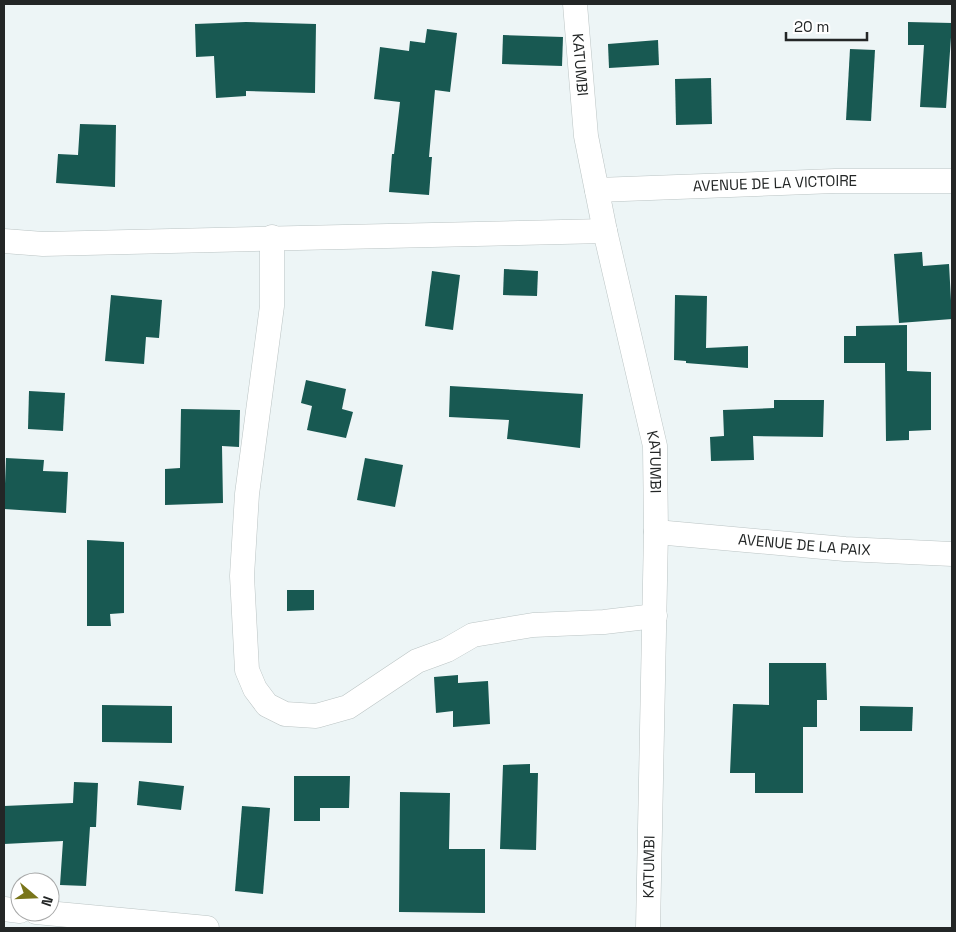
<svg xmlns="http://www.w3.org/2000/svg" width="956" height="932" viewBox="0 0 956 932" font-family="'Space Grotesk',sans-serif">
	<rect width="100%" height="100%" fill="#edf5f6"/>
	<!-- building -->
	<g fill="#185952">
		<polygon points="246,22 316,24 315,93 246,91 246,96 216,98 214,56 196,57 195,24"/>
		<polygon points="908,22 952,23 946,108 920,107 924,45 908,45"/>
		<polygon points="427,29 457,33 450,92 435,90 429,157 432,157 429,195 389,192 392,154 394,154 400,102 374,99 380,47 409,51 410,41 425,43"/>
		<polygon points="503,35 563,37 562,66 502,64"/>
		<polygon points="658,40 659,65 609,68 608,44"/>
		<polygon points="850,49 875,50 871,121 846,120"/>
		<polygon points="711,78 712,124 676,125 675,79"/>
		<polygon points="80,124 116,125 115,187 56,183 58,154 78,155"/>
		<polygon points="922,252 923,266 949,264 952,319 899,323 894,254"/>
		<polygon points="504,269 538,271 537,296 503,295"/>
		<polygon points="432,271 460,275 453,330 425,326"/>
		<polygon points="111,295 162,300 159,338 146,337 144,364 105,361"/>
		<polygon points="675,295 707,296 706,348 748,346 748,368 686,363 686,361 674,360"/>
		<polygon points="907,325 907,371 931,372 931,430 909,431 909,440 886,441 885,363 844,363 844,336 856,336 856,326"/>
		<polygon points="306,380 346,389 342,409 353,412 346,438 307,430 312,406 301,403"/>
		<polygon points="450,386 583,394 580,448 507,439 509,420 449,417"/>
		<polygon points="29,391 65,393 63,431 28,429"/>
		<polygon points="774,400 824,400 823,437 753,436 754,460 711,461 710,437 724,436 723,410 774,408"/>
		<polygon points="181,409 240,410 239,447 222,446 223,503 165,505 165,469 180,468"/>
		<polygon points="6,458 44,460 43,471 68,472 66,513 4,509"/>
		<polygon points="365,458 403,465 395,507 357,500"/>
		<polygon points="87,540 124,542 124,613 110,614 111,626 87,626"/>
		<polygon points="287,590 314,590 314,610 287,611"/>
		<polygon points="769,663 826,663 827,700 817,700 817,727 803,727 803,793 755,793 755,773 730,773 733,704 769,705"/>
		<polygon points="458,675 458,683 488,681 490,724 453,727 453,711 436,713 434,677"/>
		<polygon points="102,705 172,706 172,743 102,742"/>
		<polygon points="860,706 913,707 912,731 860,731"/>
		<polygon points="530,764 530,773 538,773 536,850 500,849 503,765"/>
		<polygon points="294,776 350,776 349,808 320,808 320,821 294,821"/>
		<polygon points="139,781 184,786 181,810 137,805"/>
		<polygon points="74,782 98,783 96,827 90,827 86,886 60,885 63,841 4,844 4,806 73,803"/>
		<polygon points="400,792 450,793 449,849 485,849 485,913 399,912"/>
		<polygon points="242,806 270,808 263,894 235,891"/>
	</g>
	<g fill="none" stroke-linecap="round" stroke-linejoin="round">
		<defs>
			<g id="street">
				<path id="s1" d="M575,4L586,136L605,231L655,446L656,532L648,928"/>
				<path id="s2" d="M597,190L835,181H952"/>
				<polyline points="272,237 272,306 247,494 242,576 247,670 255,689 267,705 285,714 316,716 348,707 417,661 447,650 473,635 533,625 604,622 655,616"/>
				<polyline points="4,241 43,244 605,231"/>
				<path id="s3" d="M656,532L845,549L952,554"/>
				<polyline points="4,909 20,911"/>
				<polyline points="36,912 207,928"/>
			</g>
		</defs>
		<!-- street casing -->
		<use href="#street" stroke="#bbc4c4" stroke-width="25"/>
		<!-- street -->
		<use href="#street" stroke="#fff" stroke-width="24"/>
	</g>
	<g text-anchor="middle" stroke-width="5" stroke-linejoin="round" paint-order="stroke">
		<!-- street labels -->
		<g font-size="15" fill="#232626" stroke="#fff">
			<text dy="5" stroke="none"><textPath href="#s1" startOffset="61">KATUMBI</textPath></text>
			<text dy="5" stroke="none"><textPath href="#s2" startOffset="178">AVENUE DE LA VICTOIRE</textPath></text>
			<text dy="5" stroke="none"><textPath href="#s1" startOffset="466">KATUMBI</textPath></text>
			<text dy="5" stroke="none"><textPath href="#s3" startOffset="149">AVENUE DE LA PAIX</textPath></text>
			<text transform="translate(649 867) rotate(-89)" y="5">KATUMBI</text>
		</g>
	</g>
	<!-- border -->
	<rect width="956" height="932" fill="none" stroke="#232626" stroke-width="10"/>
	<!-- north arrow -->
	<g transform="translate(35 897) rotate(109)"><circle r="24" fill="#ffffff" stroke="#a7a8a8"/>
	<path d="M0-4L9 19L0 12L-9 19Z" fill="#79751a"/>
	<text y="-8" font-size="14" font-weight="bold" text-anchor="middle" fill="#232626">N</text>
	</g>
	<!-- scale -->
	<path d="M786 32v8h81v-8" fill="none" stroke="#232626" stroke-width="2.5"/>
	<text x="794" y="32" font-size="15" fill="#232626" stroke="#ffffff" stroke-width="4" paint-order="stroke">20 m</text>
</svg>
